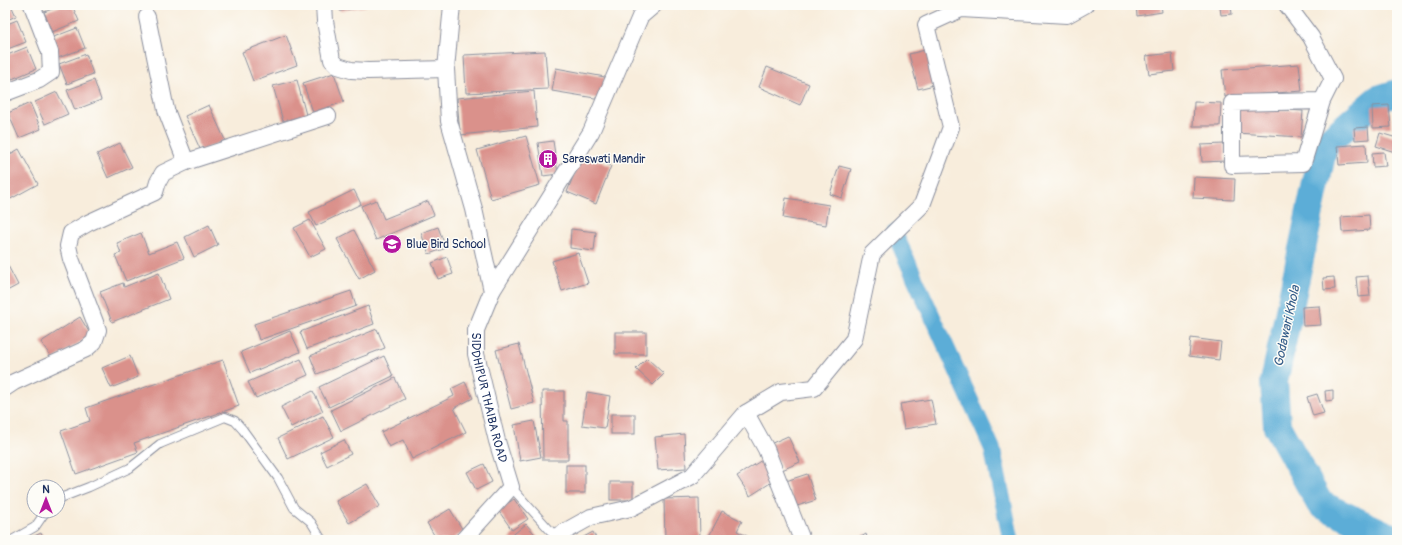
<svg xmlns="http://www.w3.org/2000/svg" width="1402" height="545" viewBox="0 0 1402 545" font-family="Pangolin,sans-serif">
	<rect width="100%" height="100%" fill="#fdfcf7"/>
	<filter id="ink" filterUnits="userSpaceOnUse"><feTurbulence type="fractalNoise" baseFrequency=".025" numOctaves="2"/><feDisplacementMap in="SourceGraphic" scale="8" xChannelSelector="R" yChannelSelector="G"/><feConvolveMatrix kernelMatrix="1 2 1 2 8 2 1 2 1" color-interpolation-filters="sRGB"/></filter>
	<filter id="wash" filterUnits="userSpaceOnUse"><feTurbulence type="fractalNoise" baseFrequency=".012" numOctaves="4" result="noise"/><feDisplacementMap in="SourceGraphic" scale="16" xChannelSelector="R" yChannelSelector="G"/><feGaussianBlur stdDeviation="0.9" result="paint"/><feColorMatrix in="noise" values="0 0 0 0 0 0 0 0 0 0 0 0 0 0 0 0 0 1.4 0 .05"/><feComposite in="paint" operator="in"/></filter>
	<g filter="url(#wash)">
		<rect width="100%" height="100%" fill="#f8eddc"/>
		<g fill="none" stroke-linecap="round" stroke-linejoin="round">
			<!-- canal -->
			<polyline stroke="#5cadd7" stroke-width="17" points="894,232 992,448 1011,540"/>
			<!-- river -->
			<polyline stroke="#5cadd7" stroke-width="28" points="1397,540 1320,504 1277,426 1274,382 1324,145 1378,99 1397,93"/>
		</g>
		<g id="blocks">
			<!-- building -->
			<g fill="#da918b">
				<polygon points="5,5 11,5 16,16 5,21"/>
				<polygon points="63,5 72,5 79,21 52,32 44,12"/>
				<polygon points="339,5 366,5 366,6 340,11"/>
				<polygon points="1136,5 1161,5 1162,12 1137,16"/>
				<polygon points="1231,6 1232,14 1221,15 1220,7"/>
				<polygon points="17,20 26,42 5,50 5,25"/>
				<polygon points="77,28 85,48 58,58 51,38"/>
				<polygon points="286,35 297,65 253,81 242,52"/>
				<polygon points="27,47 36,69 12,79 5,60 5,56"/>
				<polygon points="929,49 938,84 918,89 909,54"/>
				<polygon points="545,51 548,89 466,93 464,55"/>
				<polygon points="1172,53 1174,71 1149,74 1146,56"/>
				<polygon points="86,54 93,74 67,84 59,64"/>
				<polygon points="1299,64 1302,91 1225,97 1222,70"/>
				<polygon points="767,67 809,84 800,105 759,87"/>
				<polygon points="556,68 605,77 601,99 552,91"/>
				<polygon points="334,73 344,102 313,112 303,83"/>
				<polygon points="94,80 101,100 75,110 67,90"/>
				<polygon points="297,80 306,115 283,121 273,86"/>
				<polygon points="534,91 537,127 460,135 457,98"/>
				<polygon points="57,92 68,114 45,124 35,102"/>
				<polygon points="1194,102 1221,103 1220,126 1193,126"/>
				<polygon points="30,103 41,129 19,138 8,113"/>
				<polygon points="209,105 225,140 201,151 185,116"/>
				<polygon points="1389,105 1391,127 1373,128 1372,106"/>
				<polygon points="1238,107 1303,111 1301,137 1236,133"/>
				<polygon points="1368,127 1369,139 1355,140 1354,128"/>
				<polygon points="1380,133 1397,138 1397,147 1395,152 1376,146"/>
				<polygon points="526,136 540,185 491,199 477,150"/>
				<polygon points="553,141 558,174 543,176 538,143"/>
				<polygon points="120,143 132,167 108,178 97,154"/>
				<polygon points="1224,144 1225,161 1202,162 1201,145"/>
				<polygon points="1366,144 1367,163 1339,165 1337,146"/>
				<polygon points="19,149 38,184 5,202 5,157"/>
				<polygon points="1384,152 1386,166 1373,167 1372,153"/>
				<polygon points="582,154 611,166 596,204 567,192"/>
				<polygon points="839,166 851,169 842,198 830,194"/>
				<polygon points="1194,177 1235,179 1234,200 1193,198"/>
				<polygon points="354,190 361,204 316,226 309,212"/>
				<polygon points="786,198 829,205 826,225 783,218"/>
				<polygon points="376,200 384,219 428,201 434,215 376,240 361,206"/>
				<polygon points="1369,215 1370,230 1342,232 1341,217"/>
				<polygon points="310,220 326,249 310,257 294,228"/>
				<polygon points="209,225 218,245 194,257 185,237"/>
				<polygon points="438,227 446,248 429,254 421,233"/>
				<polygon points="571,229 596,232 594,251 570,248"/>
				<polygon points="354,230 375,270 359,279 337,239"/>
				<polygon points="141,233 149,253 177,242 184,258 126,281 115,255 121,253 117,243"/>
				<polygon points="578,253 588,283 562,291 552,261"/>
				<polygon points="447,257 453,274 438,279 432,263"/>
				<polygon points="5,260 18,285 5,292"/>
				<polygon points="159,273 169,299 112,322 100,292 123,283 124,287"/>
				<polygon points="1368,276 1370,296 1358,297 1356,277"/>
				<polygon points="1334,277 1335,289 1324,290 1323,278"/>
				<polygon points="351,291 356,306 259,340 254,324"/>
				<polygon points="368,306 374,324 307,349 300,332"/>
				<polygon points="1319,306 1321,325 1303,326 1302,307"/>
				<polygon points="80,317 91,335 53,360 41,342"/>
				<polygon points="377,329 385,348 317,374 310,356"/>
				<polygon points="290,331 300,352 250,373 241,352"/>
				<rect x="615" y="332" width="31" height="22"/>
				<polygon points="1191,338 1221,342 1219,360 1189,356"/>
				<polygon points="519,344 534,403 511,409 496,350"/>
				<polygon points="130,356 138,377 111,388 102,368"/>
				<polygon points="384,356 393,376 329,407 319,387"/>
				<polygon points="647,358 664,374 653,385 636,369"/>
				<polygon points="301,359 308,375 256,398 248,382"/>
				<polygon points="223,360 239,406 134,443 138,452 76,474 61,431 90,421 86,408"/>
				<polygon points="395,378 405,399 341,431 331,410"/>
				<polygon points="465,382 473,398 454,408 466,432 412,459 403,440 389,447 381,432 454,396 451,389"/>
				<polygon points="1333,390 1333,400 1326,401 1325,391"/>
				<polygon points="313,391 323,411 291,427 281,407"/>
				<polygon points="542,391 564,391 564,421 568,421 568,460 543,460"/>
				<polygon points="587,392 610,396 605,428 582,425"/>
				<polygon points="1317,394 1324,413 1313,416 1307,397"/>
				<polygon points="931,399 936,424 904,429 900,404"/>
				<rect x="611" y="414" width="24" height="20"/>
				<polygon points="323,416 334,437 288,459 278,438"/>
				<polygon points="534,421 541,457 520,461 514,425"/>
				<polygon points="684,434 686,468 658,470 655,437"/>
				<polygon points="788,436 800,462 782,470 770,444"/>
				<polygon points="344,440 351,454 327,466 320,452"/>
				<polygon points="762,460 775,480 750,496 737,476"/>
				<polygon points="484,464 492,482 476,490 467,472"/>
				<rect x="566" y="465" width="19" height="28"/>
				<polygon points="807,474 816,500 794,507 786,481"/>
				<rect x="610" y="482" width="23" height="18"/>
				<polygon points="367,484 380,506 349,523 336,501"/>
				<polygon points="699,498 700,540 665,540 664,499"/>
				<polygon points="514,499 528,519 512,530 498,510"/>
				<polygon points="450,509 464,532 451,540 437,540 427,523"/>
				<polygon points="722,511 742,521 737,531 755,540 707,540"/>
				<polygon points="526,524 540,540 511,540 509,538"/>
				<polygon points="593,532 597,540 578,540"/>
				<polygon points="41,533 44,540 25,540"/>
				<polygon points="866,534 868,540 856,540"/>
			</g>
		</g>
	</g>
	<g filter="url(#ink)">
		<use href="#blocks" fill-opacity="0" stroke="#8a8e9d" stroke-width="1"/>
		<g fill="none" stroke-linecap="round" stroke-linejoin="round">
			<defs>
				<g id="service">
					<polyline points="511,487 557,538"/>
					<polyline points="58,499 89,487 130,468 160,444 225,417 235,421 243,430 278,478 294,508 311,522 322,540"/>
					<polyline points="12,540 35,527 46,511"/>
				</g>
				<g id="minor">
					<polyline points="324,5 325,21 332,60 338,66 351,70 368,71 446,69"/>
					<path id="s1" d="M452,5L446,69L449,121L474,209L492,291L476,330V354L497,441L511,487L463,540"/>
					<polyline points="1287,5 1311,37 1333,79 1322,101 1303,163 1232,165 1232,103 1322,101"/>
					<polyline points="147,17 166,110 186,162"/>
					<polyline points="5,93 39,80 51,72 50,52 32,5"/>
					<polyline points="492,291 591,132 640,17 654,5"/>
					<polyline points="5,388 14,382 86,349 94,342 98,330 71,259 68,246 71,233 88,223 155,192 158,182 163,173 186,162 328,116"/>
					<polyline points="746,413 766,449 802,540"/>
					<polyline points="557,536 591,517 631,508 692,476 746,413 781,392 814,388 854,339 872,254 922,205 951,127 926,25 961,9 1067,15 1085,5"/>
				</g>
			</defs>
			<!-- service casing -->
			<use href="#service" stroke="#8a8e9d" stroke-width="10"/>
			<!-- minor casing -->
			<use href="#minor" stroke="#8a8e9d" stroke-width="18"/>
			<!-- service -->
			<use href="#service" stroke="#fff" stroke-width="8"/>
			<!-- minor -->
			<use href="#minor" stroke="#fff" stroke-width="16"/>
		</g>
	</g>
	<!-- icons -->
	<defs>
		<symbol id="building-disc" viewBox="-11 -11 22 22"><circle r="9.5" fill="#b5179e" stroke="#fdfcf7"/><path d="M-4-6H4V6H1V3H-1V6H-4ZM-2.5-4.3h1.7v1.8h-1.7ZM.8-4.3h1.7v1.8H.8ZM-2.5-1h1.7V.8h-1.7ZM.8-1h1.7V.8H.8Z" fill="#fff"/></symbol>
		<symbol id="school-disc" viewBox="-11 -11 22 22"><circle r="9.5" fill="#b5179e" stroke="#fdfcf7"/><path d="M0-5L7-2L0 1L-7-2ZM-4 1L0 2.5L4 1V4Q0 6-4 4Z" fill="#fff"/></symbol>
	</defs>
	<g fill-rule="evenodd">
		<use href="#building-disc" x="537" y="148" width="22" height="22"/>
		<use href="#school-disc" x="381" y="233" width="22" height="22"/>
	</g>
	<g text-anchor="middle" stroke-width="3" stroke-linejoin="round" paint-order="stroke">
		<!-- poi labels -->
		<g font-size="12" fill="#1b2f5e" stroke="#fdfcf7" text-anchor="start">
			<text x="562" y="163">Saraswati Mandir</text>
			<text x="406" y="248">Blue Bird School</text>
		</g>
		<!-- street labels -->
		<g font-size="12" fill="#1b2f5e" stroke="#fdfcf7">
			<text dy="4" stroke="none"><textPath href="#s1" startOffset="403">SIDDHIPUR THAIBA ROAD</textPath></text>
		</g>
		<!-- water labels -->
		<g font-size="13" font-style="italic" fill="#325b88" stroke="#fdfcf7">
			<text transform="translate(1286 326) rotate(-78)" y="5">Godawari Khola</text>
		</g>
	</g>
	<!-- margin -->
	<rect width="1402" height="545" fill="none" stroke="#fdfcf7" stroke-width="20"/>
	<!-- north arrow -->
	<g transform="translate(46 499)"><circle r="19" fill="#fdfcf7" stroke="#a3aaba"/>
	<path d="M0-3L7 15L0 10L-7 15Z" fill="#b5179e"/>
	<text y="-6" font-size="11" font-weight="bold" text-anchor="middle" fill="#1b2f5e">N</text>
	</g>
</svg>
